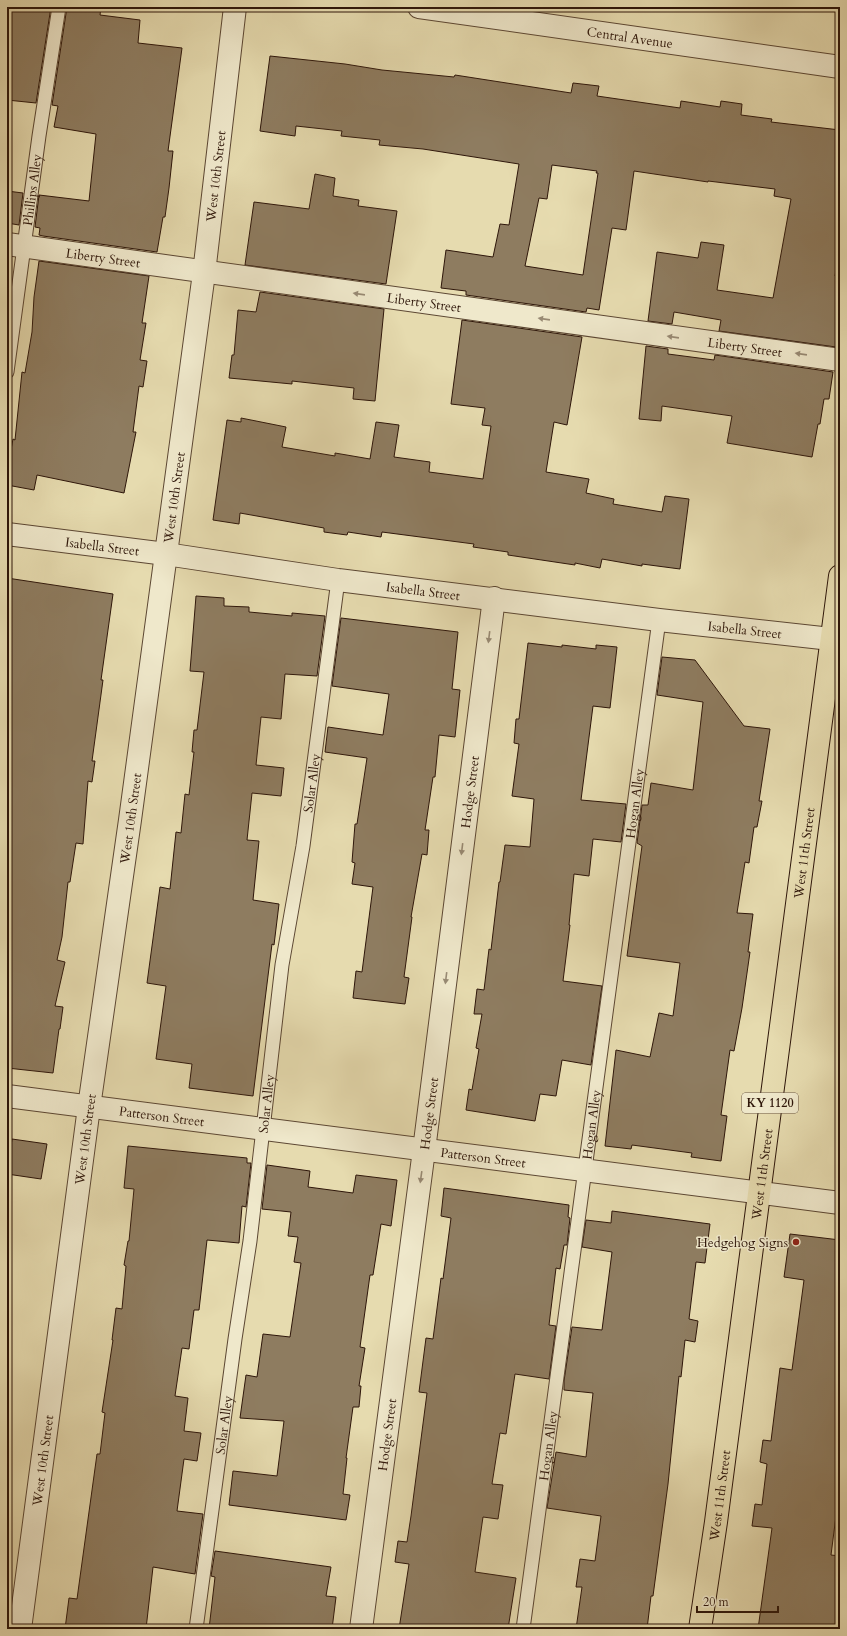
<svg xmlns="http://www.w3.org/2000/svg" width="847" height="1636" viewBox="0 0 847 1636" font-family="Cardo,serif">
	<rect width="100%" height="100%" fill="#e6dbaf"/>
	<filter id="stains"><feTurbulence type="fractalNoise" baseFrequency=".005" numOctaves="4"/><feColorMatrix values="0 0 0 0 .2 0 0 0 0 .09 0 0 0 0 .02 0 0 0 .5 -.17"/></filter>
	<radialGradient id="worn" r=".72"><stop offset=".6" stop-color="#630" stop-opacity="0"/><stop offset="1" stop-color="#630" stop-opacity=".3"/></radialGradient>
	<!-- building -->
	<g fill="#8e7c60" stroke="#2e160a" fill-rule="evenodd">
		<polygon points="7,7 51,7 36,103 7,100"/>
		<polygon points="67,7 101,7 100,15 140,20 138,43 182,48 168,151 173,151 169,188 165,217 163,217 157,252 43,236 39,235 40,228 35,227 39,195 89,201 96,134 54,127 58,106 52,105"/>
		<path d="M270,56L345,64L382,70L454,77L455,75L571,93L573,83L599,86L597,96L680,108L681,101L720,107L721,101L742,104L741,115L772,119L771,122L840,130V247L835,276L840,277V319L836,347L719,331L721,320L674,312L672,324L648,321L657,252L698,258L701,242L724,245L717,290L773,298L791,199L774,196L775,189L708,181V182L634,171L626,230L612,228L599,310L587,308L586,312L466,295V291L441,288L446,250L493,257L500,224L509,225L519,164L423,149L379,145L380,140L341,136L342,131L296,126L295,136L260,131ZM552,165L597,171L596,173H598L583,275L525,266L539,198L547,199Z"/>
		<polygon points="315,174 335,178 333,196 359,200 358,206 397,211 386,284 245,265 254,202 309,209"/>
		<polygon points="7,191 23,193 19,225 7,223"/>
		<polygon points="39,261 149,276 142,323 146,323 140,360 147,361 143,387 139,386 133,432 136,432 124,493 37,475 34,490 7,485 7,471 13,439 15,440 22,372 25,373 32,332 34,297"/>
		<polygon points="260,292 384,309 375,401 353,399 354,388 292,381 292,384 229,378 232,355 234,355 238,310 256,312"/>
		<polygon points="462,320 582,337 567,425 554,422 546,472 589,479 586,493 614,499 613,504 662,512 665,496 689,499 680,569 642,564 642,566 602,559 600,568 575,563 575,565 508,555 508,552 473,547 474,544 382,532 381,537 348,532 347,535 324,532 324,528 240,513 239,524 213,520 227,420 241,422 241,418 286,427 282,447 335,456 335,453 370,459 376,422 399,425 394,457 430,462 429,472 483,479 491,426 482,425 485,408 451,404"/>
		<polygon points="646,346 668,349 668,354 714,360 715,355 833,372 829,399 824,399 820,424 818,424 812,457 727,443 732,416 662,406 661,421 639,419"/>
		<polygon points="7,578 113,594 101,680 103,680 92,761 95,761 92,782 88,781 83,844 76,843 70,882 68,882 62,937 57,960 65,962 55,1006 63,1007 60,1029 59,1029 53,1073 7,1068"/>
		<polygon points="196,596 224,598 224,606 249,607 249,612 292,616 292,613 325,616 317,676 285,674 281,719 261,717 256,765 284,768 281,796 252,793 247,840 259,841 253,900 279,904 274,945 272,944 253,1096 189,1088 192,1064 156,1059 166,986 147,983 160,887 170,889 176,832 181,833 185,794 189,795 194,752 192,752 194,730 197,730 204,672 190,671"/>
		<polygon points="341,618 458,632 452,689 460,690 455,737 439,735 435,777 433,777 425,830 429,830 427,855 422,854 411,917 412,917 404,977 409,978 405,1004 353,998 356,971 362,972 373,887 352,884 355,863 352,862 355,824 357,824 367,758 325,752 328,727 383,735 389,694 332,686"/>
		<polygon points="528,643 562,647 562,645 596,649 596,645 617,647 610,708 593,706 581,800 626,804 621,842 593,839 589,876 574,874 569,925 570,925 563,981 602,986 591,1065 562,1060 556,1096 540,1094 535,1121 466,1110 469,1089 472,1090 479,1049 476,1048 482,1014 474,1014 477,989 484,990 489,949 491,950 499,882 500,882 505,845 530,847 534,799 512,796 519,744 514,743 516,719 519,719"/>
		<polygon points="662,657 695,660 744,726 770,729 759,801 762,801 757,827 754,827 749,863 745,862 737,913 753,914 748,952 750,952 742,1008 734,1051 730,1050 721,1115 727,1116 721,1161 691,1157 692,1153 632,1145 631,1149 605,1146 616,1050 650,1057 659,1013 673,1016 680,963 627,956 642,846 637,843 642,805 648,805 651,783 693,790 703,702 657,695"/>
		<polygon points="12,1139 47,1144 41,1179 7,1174"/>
		<polygon points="128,1146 247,1158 247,1163 251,1163 246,1207 242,1206 239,1243 207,1240 199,1310 194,1310 189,1349 182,1348 175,1396 188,1398 184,1431 201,1433 197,1461 184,1459 177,1511 203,1514 195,1574 153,1567 146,1629 65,1629 69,1598 77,1599 97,1454 100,1454 105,1413 102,1412 113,1340 112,1340 116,1308 122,1309 126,1266 124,1265 128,1241 129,1241 134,1189 124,1188"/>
		<polygon points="267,1165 310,1171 308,1187 353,1193 356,1175 397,1180 391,1226 381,1224 373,1275 370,1275 360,1347 365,1348 359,1386 361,1386 359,1407 353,1407 346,1458 347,1458 343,1494 350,1495 346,1520 229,1505 233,1471 277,1476 284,1421 240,1418 246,1375 257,1377 263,1334 290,1337 301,1263 294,1262 298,1237 288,1236 291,1212 262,1209"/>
		<polygon points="444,1188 569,1205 568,1217 570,1218 567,1245 564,1245 560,1269 556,1268 549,1325 556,1326 549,1379 515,1374 506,1434 500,1433 492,1484 503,1485 498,1519 483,1517 475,1572 516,1578 508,1629 399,1629 409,1564 395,1562 398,1541 407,1542 411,1516 427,1393 419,1392 426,1338 433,1339 441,1278 443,1279 451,1218 441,1216"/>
		<polygon points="612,1211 710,1224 705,1263 696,1262 689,1319 698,1321 695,1342 685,1340 681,1377 679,1376 668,1484 653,1596 651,1596 647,1629 576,1629 582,1587 576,1587 580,1559 595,1561 601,1516 547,1508 556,1452 586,1457 593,1393 564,1390 564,1381 572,1327 602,1330 612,1252 582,1247 586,1220 611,1223"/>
		<polygon points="790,1234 840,1240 840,1508 837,1508 831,1555 840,1556 840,1629 758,1629 772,1528 752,1526 755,1504 762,1505 767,1464 760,1462 763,1440 771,1441 780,1368 792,1370 804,1280 784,1277"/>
		<polygon points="215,1551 331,1567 326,1596 336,1597 332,1629 209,1629 215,1577 211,1576"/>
	</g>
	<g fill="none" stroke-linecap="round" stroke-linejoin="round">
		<defs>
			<g id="service">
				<path id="s1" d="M7,372L39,136L59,7"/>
				<path id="s2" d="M196,1629L235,1339L250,1241L282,965L303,846L338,580"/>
				<path id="s3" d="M523,1629L659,620"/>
			</g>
			<g id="minor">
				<path id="s4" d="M7,244L840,360"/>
				<path id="s5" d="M7,534L166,554L338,580L659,620L840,640"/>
				<path id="s6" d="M7,1096L840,1203"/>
				<path id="s7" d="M361,1629L424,1150L494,598"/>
			</g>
			<g id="tertiary">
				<path id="s8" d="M419,7L840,67"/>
				<path id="s9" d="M20,1629L89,1107L130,820L204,273L235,7"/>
			</g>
			<g id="primary">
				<path id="s10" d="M700,1629L716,1522L840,576"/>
			</g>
		</defs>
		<!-- service casing -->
		<use href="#service" stroke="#5c4733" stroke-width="15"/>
		<!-- minor casing -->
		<use href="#minor" stroke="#5c4733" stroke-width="24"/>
		<!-- tertiary casing -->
		<use href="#tertiary" stroke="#5c4733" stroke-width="24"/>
		<!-- primary casing -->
		<use href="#primary" stroke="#2e160a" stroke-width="24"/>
		<!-- service -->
		<use href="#service" stroke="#efe8cb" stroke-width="13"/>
		<!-- minor -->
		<use href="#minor" stroke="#efe8cb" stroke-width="22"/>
		<!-- tertiary -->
		<use href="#tertiary" stroke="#efe8cb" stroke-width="22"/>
		<!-- primary -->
		<use href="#primary" stroke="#e6dbaf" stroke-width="22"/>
	</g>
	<!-- one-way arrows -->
	<defs><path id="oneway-solid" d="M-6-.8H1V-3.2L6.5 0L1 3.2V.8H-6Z"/></defs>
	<g fill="#988a74">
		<use href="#oneway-solid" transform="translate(359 294) rotate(-172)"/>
		<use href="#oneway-solid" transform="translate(544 319) rotate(-172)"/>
		<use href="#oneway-solid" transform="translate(673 337) rotate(-172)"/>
		<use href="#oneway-solid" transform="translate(801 354) rotate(-172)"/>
		<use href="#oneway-solid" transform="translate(489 637) rotate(97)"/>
		<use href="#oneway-solid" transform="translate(462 849) rotate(97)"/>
		<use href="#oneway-solid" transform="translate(446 978) rotate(97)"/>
		<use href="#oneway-solid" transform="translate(421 1177) rotate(98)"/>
	</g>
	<!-- markers -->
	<circle fill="#8f2418" stroke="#efe8cb" stroke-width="1.5" cx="796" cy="1242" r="4"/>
	<g text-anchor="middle" stroke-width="3" stroke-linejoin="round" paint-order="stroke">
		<!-- shield labels -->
		<rect fill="#efe8cb" stroke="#685544" stroke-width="1" x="742" y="1093" width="56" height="20" rx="3"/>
		<g font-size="12" font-weight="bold" fill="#2e160a">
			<text x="770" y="1107">KY 1120</text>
		</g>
		<!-- street labels -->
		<g font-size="13" fill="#2e160a" stroke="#efe8cb">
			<text dy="5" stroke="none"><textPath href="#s8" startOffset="213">Central Avenue</textPath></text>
			<text dy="5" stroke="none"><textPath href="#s9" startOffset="1466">West 10th Street</textPath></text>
			<text dy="5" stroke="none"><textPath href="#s1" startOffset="184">Phillips Alley</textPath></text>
			<text dy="5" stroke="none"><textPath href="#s4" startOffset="97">Liberty Street</textPath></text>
			<text dy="5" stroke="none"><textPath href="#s4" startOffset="421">Liberty Street</textPath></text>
			<text dy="5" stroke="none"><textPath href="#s4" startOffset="745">Liberty Street</textPath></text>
			<text dy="5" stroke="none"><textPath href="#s9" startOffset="1142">West 10th Street</textPath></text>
			<text dy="5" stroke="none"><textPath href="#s5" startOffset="96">Isabella Street</textPath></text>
			<text dy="5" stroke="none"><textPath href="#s5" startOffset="420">Isabella Street</textPath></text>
			<text dy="5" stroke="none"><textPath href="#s5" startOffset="744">Isabella Street</textPath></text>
			<text dy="5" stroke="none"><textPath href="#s2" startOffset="854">Solar Alley</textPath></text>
			<text dy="5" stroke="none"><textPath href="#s7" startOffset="844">Hodge Street</textPath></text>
			<text dy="5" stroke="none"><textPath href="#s3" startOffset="833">Hogan Alley</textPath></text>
			<text dy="5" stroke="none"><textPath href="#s9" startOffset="818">West 10th Street</textPath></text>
			<text dy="5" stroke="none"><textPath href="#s10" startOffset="783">West 11th Street</textPath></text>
			<text dy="5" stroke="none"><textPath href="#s2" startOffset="530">Solar Alley</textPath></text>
			<text dy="5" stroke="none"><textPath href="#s7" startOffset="520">Hodge Street</textPath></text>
			<text dy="5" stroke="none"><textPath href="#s6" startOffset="156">Patterson Street</textPath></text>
			<text dy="5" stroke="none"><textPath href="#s3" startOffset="509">Hogan Alley</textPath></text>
			<text dy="5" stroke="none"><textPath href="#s9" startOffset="494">West 10th Street</textPath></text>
			<text dy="5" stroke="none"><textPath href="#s6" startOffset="480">Patterson Street</textPath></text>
			<text dy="5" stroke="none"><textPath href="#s10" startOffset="459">West 11th Street</textPath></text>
			<text dy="5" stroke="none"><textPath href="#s2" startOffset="206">Solar Alley</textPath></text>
			<text dy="5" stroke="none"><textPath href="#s7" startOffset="196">Hodge Street</textPath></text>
			<text dy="5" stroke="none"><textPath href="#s3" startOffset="185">Hogan Alley</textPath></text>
			<text dy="5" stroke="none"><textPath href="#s9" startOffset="170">West 10th Street</textPath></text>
			<text dy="5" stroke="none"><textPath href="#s10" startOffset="135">West 11th Street</textPath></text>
		</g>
		<!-- poi labels -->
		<g font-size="13" fill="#2e160a" stroke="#efe8cb" text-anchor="end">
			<text x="788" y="1247">Hedgehog Signs</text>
		</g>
	</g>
	<!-- margin -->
	<rect width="847" height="1636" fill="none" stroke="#e6dbaf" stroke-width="24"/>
	<rect x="8" y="8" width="831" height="1620" fill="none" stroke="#2e160a" stroke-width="2"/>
	<rect x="12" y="12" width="823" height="1612" fill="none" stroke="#2e160a"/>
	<!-- scale -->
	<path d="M697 1606v6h81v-6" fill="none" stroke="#2e160a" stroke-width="2"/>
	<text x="703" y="1606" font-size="12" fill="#2e160a" stroke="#efe8cb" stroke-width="3" paint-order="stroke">20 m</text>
	<rect width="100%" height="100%" filter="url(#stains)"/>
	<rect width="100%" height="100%" fill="url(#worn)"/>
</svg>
